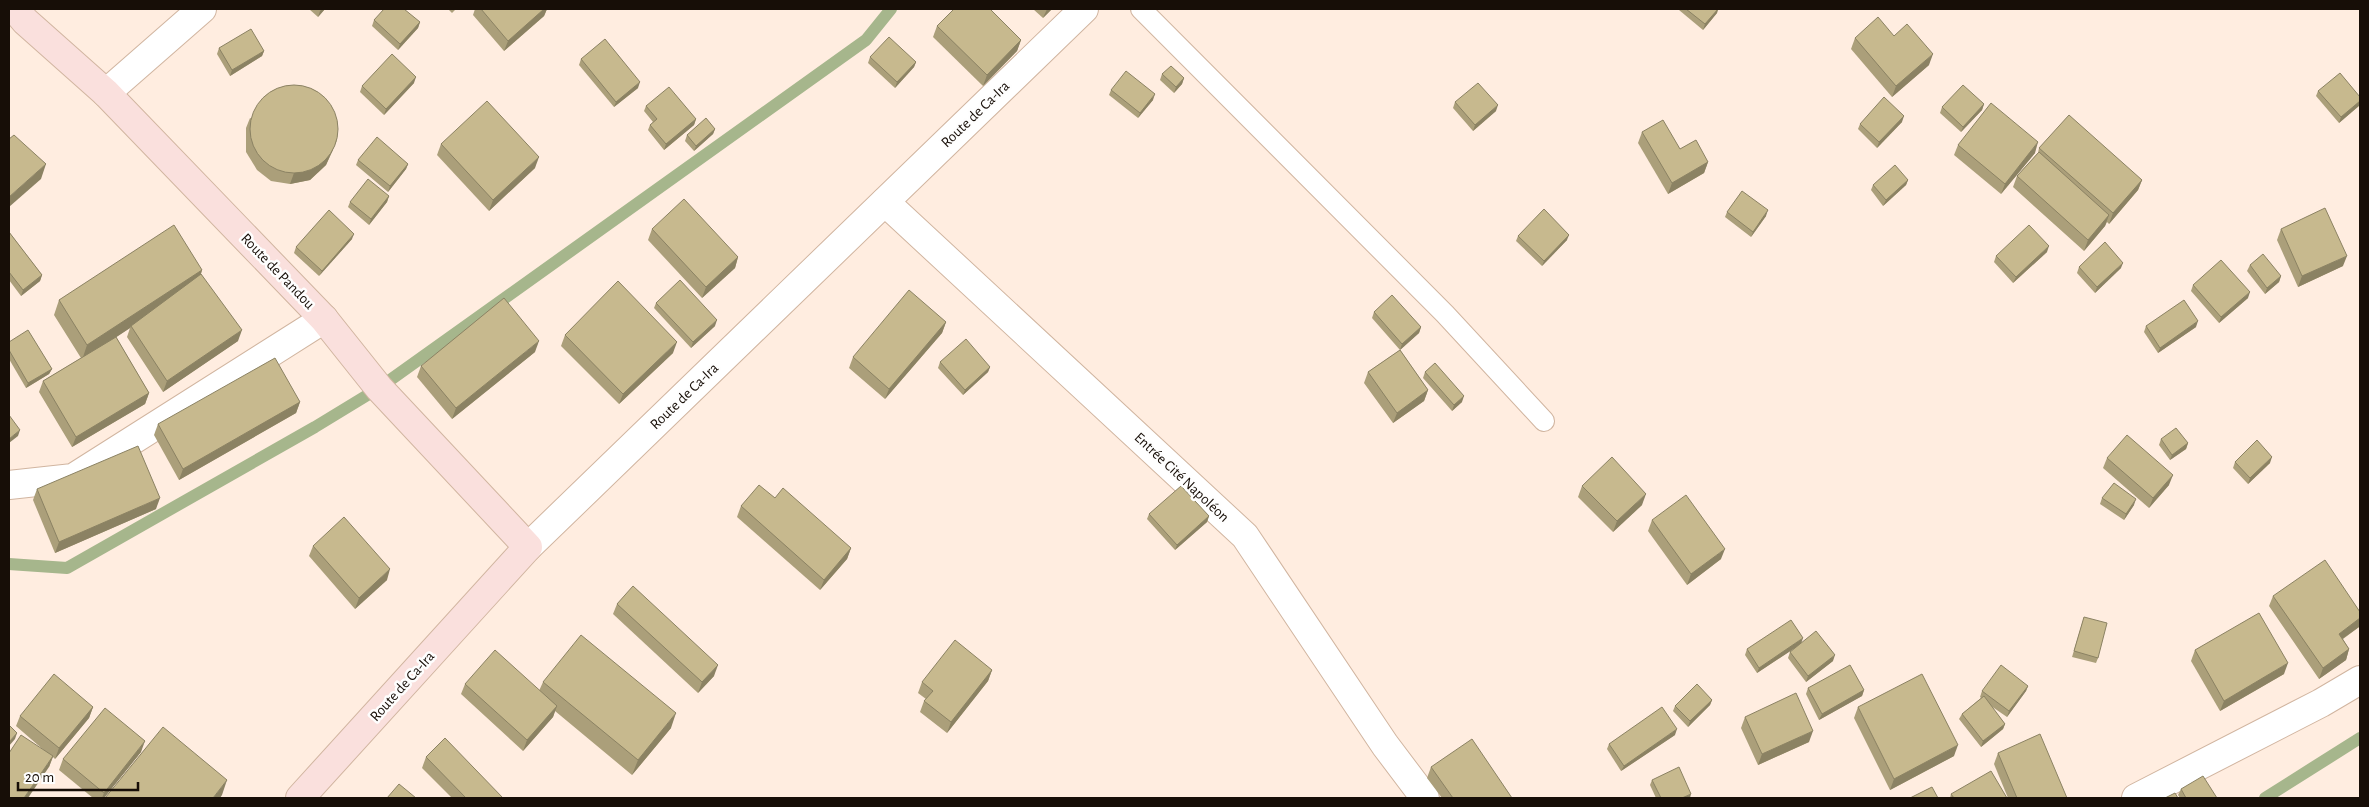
<svg xmlns="http://www.w3.org/2000/svg" width="2369" height="807" viewBox="0 0 2369 807" font-family="'Alegreya Sans',sans-serif">
	<rect width="100%" height="100%" fill="#ffede0"/>
	<g fill="none" stroke-linecap="round" stroke-linejoin="round">
		<!-- stream -->
		<g stroke="#a6b68c" stroke-width="12">
			<polyline points="9,564 67,568 315,427 379,388 866,40 891,9"/>
			<polyline points="2265,798 2360,738"/>
		</g>
		<defs>
			<polyline id="lane" points="1141,9 1445,314 1544,421"/>
			<g id="street">
				<polyline points="106,93 202,9"/>
				<polyline points="885,202 1245,536 1385,745 1425,798"/>
				<polyline points="9,485 73,478 324,319"/>
				<polyline points="528,547 1084,9"/>
				<polyline points="2136,798 2321,703 2360,680"/>
			</g>
			<polyline id="secondary" points="15,9 25,21 106,93 324,319 379,388 528,547 300,798"/>
		</defs>
		<!-- lane casing -->
		<use href="#lane" stroke="#d1b5a0" stroke-width="22"/>
		<!-- street casing -->
		<use href="#street" stroke="#d1b5a0" stroke-width="30"/>
		<!-- secondary casing -->
		<use href="#secondary" stroke="#d1b5a0" stroke-width="30"/>
		<!-- lane -->
		<use href="#lane" stroke="#fff" stroke-width="20"/>
		<!-- street -->
		<use href="#street" stroke="#fff" stroke-width="28"/>
		<!-- secondary -->
		<use href="#secondary" stroke="#fae0dd" stroke-width="28"/>
	</g>
	<!-- wall -->
	<g fill="#ab9f7a">
		<polygon points="309,9 325,9 318,17"/>
		<polygon points="448,9 456,9 452,13"/>
		<polygon points="475,9 547,9 544,16 504,51 473,15"/>
		<polygon points="1033,9 1052,9 1043,18"/>
		<polygon points="1680,9 1718,9 1717,13 1703,30 1679,10"/>
		<polygon points="374,20 420,22 418,28 398,50 372,26"/>
		<polygon points="937,26 1021,40 1017,51 983,86 933,37"/>
		<polygon points="1894,36 1929,65 1892,97 1851,49 1855,38"/>
		<polygon points="219,48 264,51 262,56 230,76 217,54"/>
		<polygon points="870,57 916,62 914,67 895,88 868,63"/>
		<polygon points="581,59 638,88 614,107 579,65"/>
		<polygon points="1162,74 1184,78 1182,84 1174,93 1160,80"/>
		<polygon points="414,83 384,115 360,92 362,86"/>
		<polygon points="1111,90 1153,100 1138,118 1109,95"/>
		<polygon points="2318,91 2360,97 2360,105 2339,123 2316,96"/>
		<polygon points="1455,102 1496,111 1473,131 1453,108"/>
		<polygon points="1984,104 1982,110 1961,132 1940,113 1942,107"/>
		<polygon points="646,106 696,119 694,125 664,150 648,130 650,125 653,122 644,111"/>
		<polygon points="250,118 333,150 326,165 310,180 290,184 271,181 257,170 246,152 246,128"/>
		<polygon points="1902,122 1877,148 1858,129 1860,124"/>
		<polygon points="715,129 713,134 694,151 685,141 687,135"/>
		<polygon points="1642,132 1708,162 1704,173 1668,194 1638,143"/>
		<polygon points="441,144 535,168 489,211 437,155"/>
		<polygon points="1958,145 2035,153 2001,194 1954,155"/>
		<polygon points="2039,148 2142,180 2138,190 2109,224 2107,222 2105,226 2084,251 2013,187 2017,176 2038,153"/>
		<polygon points="358,160 408,164 406,169 388,192 356,165"/>
		<polygon points="1908,180 1906,185 1883,206 1871,190 1873,185"/>
		<polygon points="389,196 387,202 369,225 348,207 350,202"/>
		<polygon points="1727,212 1766,216 1751,237 1725,217"/>
		<polygon points="652,229 738,257 735,268 702,298 648,240"/>
		<polygon points="2281,229 2343,266 2298,287 2277,240"/>
		<polygon points="9,232 42,275 40,281 21,296 9,280"/>
		<polygon points="1518,236 1567,240 1542,266 1516,241"/>
		<polygon points="352,239 319,276 294,253 296,247"/>
		<polygon points="2047,252 2013,283 1994,262 1996,256"/>
		<polygon points="2250,265 2281,276 2279,282 2265,294 2247,271"/>
		<polygon points="2079,267 2121,268 2095,293 2077,273"/>
		<polygon points="202,270 201,274 238,341 163,392 127,337 130,328 116,337 149,393 145,404 72,447 39,392 43,381 81,358 54,315 59,300"/>
		<polygon points="2193,285 2248,298 2219,323 2191,291"/>
		<polygon points="656,303 715,326 691,348 654,308"/>
		<polygon points="1374,312 1421,327 1419,333 1400,350 1428,390 1424,401 1393,423 1364,383 1368,372 1400,350 1372,318"/>
		<polygon points="946,322 942,333 885,399 849,368 853,357"/>
		<polygon points="2146,326 2196,327 2158,353 2144,332"/>
		<polygon points="565,335 673,353 619,404 561,346"/>
		<polygon points="9,342 52,369 49,374 26,388 9,359"/>
		<polygon points="535,352 452,419 417,377 421,366"/>
		<polygon points="940,362 990,367 988,372 963,395 938,368"/>
		<polygon points="1425,372 1462,402 1452,411 1423,378"/>
		<polygon points="300,402 296,413 179,480 154,435 158,424"/>
		<polygon points="2161,439 2188,443 2186,449 2170,460 2159,445"/>
		<polygon points="2107,458 2169,485 2149,508 2103,468"/>
		<polygon points="2235,462 2270,463 2248,484 2233,468"/>
		<polygon points="1582,486 1642,505 1613,532 1578,497"/>
		<polygon points="37,489 156,509 55,553 33,500"/>
		<polygon points="775,498 851,548 847,559 820,590 737,517 741,506"/>
		<polygon points="2102,498 2134,505 2124,520 2100,504"/>
		<polygon points="1149,514 1209,516 1207,522 1175,550 1147,519"/>
		<polygon points="1652,520 1721,559 1687,585 1648,531"/>
		<polygon points="313,546 387,580 355,609 309,556"/>
		<polygon points="2273,596 2360,612 2360,624 2359,627 2343,639 2349,649 2346,660 2319,679 2269,606"/>
		<polygon points="617,604 714,676 698,693 613,614"/>
		<polygon points="2084,617 2098,658 2096,663 2072,657"/>
		<polygon points="1801,643 1833,661 1806,682 1788,658 1790,652 1799,645 1757,673 1745,655 1747,649"/>
		<polygon points="2195,650 2284,674 2220,711 2191,661"/>
		<polygon points="992,670 988,681 947,733 920,712 924,701 926,699 918,693 922,682"/>
		<polygon points="543,682 671,728 632,775 555,711 553,717 523,751 461,694 465,684 539,691"/>
		<polygon points="2028,686 2026,691 2007,717 1991,706 2005,724 2003,729 1981,747 1959,719 1962,714 1981,698 1980,697 1982,691"/>
		<polygon points="1808,688 1864,690 1862,696 1819,720 1806,694"/>
		<polygon points="1712,700 1710,705 1688,727 1673,711 1675,706"/>
		<polygon points="93,707 89,718 55,759 53,757 49,767 46,752 16,726 20,716"/>
		<polygon points="1858,707 1954,756 1890,790 1854,718"/>
		<polygon points="1745,717 1809,742 1758,765 1741,728"/>
		<polygon points="1675,735 1621,771 1607,749 1609,744"/>
		<polygon points="141,752 104,798 93,798 59,770 63,759"/>
		<polygon points="1998,753 2067,798 2008,798 1994,764"/>
		<polygon points="426,757 503,798 452,798 422,768"/>
		<polygon points="1431,767 1512,798 1442,798 1427,778"/>
		<polygon points="1652,780 1690,798 1656,798 1650,785"/>
		<polygon points="2181,789 2217,798 2180,798 2178,795"/>
		<polygon points="1951,794 2007,798 1950,798"/>
	</g>
	<!-- shaded-wall -->
	<g fill="#8b8263">
		<polygon points="322,9 325,9 318,17 320,11"/>
		<polygon points="544,9 547,9 544,16 504,51 508,41"/>
		<polygon points="1047,9 1052,9 1043,18"/>
		<polygon points="1718,9 1717,13 1703,30 1705,24"/>
		<polygon points="420,22 418,28 398,50 400,44"/>
		<polygon points="1021,40 1017,51 983,86 987,75"/>
		<polygon points="264,51 262,56 230,76 232,70"/>
		<polygon points="1933,54 1929,65 1892,97 1896,86"/>
		<polygon points="916,62 914,67 895,88 897,82"/>
		<polygon points="416,77 414,83 384,115 386,109"/>
		<polygon points="1184,78 1182,84 1174,93 1176,87"/>
		<polygon points="640,82 638,88 614,107 616,102"/>
		<polygon points="1155,94 1153,100 1138,118 1140,113"/>
		<polygon points="2360,101 2360,105 2339,123 2341,117"/>
		<polygon points="1984,104 1982,110 1961,132 1963,127"/>
		<polygon points="1498,105 1496,111 1473,131 1475,125"/>
		<polygon points="1904,116 1902,122 1877,148 1879,142"/>
		<polygon points="696,119 694,125 664,150 666,144"/>
		<polygon points="715,129 713,134 694,151 696,146"/>
		<polygon points="337,140 326,165 310,180 290,184 294,173"/>
		<polygon points="2038,142 2035,153 2001,194 2005,184"/>
		<polygon points="539,157 535,168 489,211 493,200"/>
		<polygon points="1708,162 1704,173 1668,194 1672,183"/>
		<polygon points="46,164 41,179 9,207 9,197"/>
		<polygon points="408,164 406,169 388,192 390,186"/>
		<polygon points="1908,180 1906,185 1883,206 1886,200"/>
		<polygon points="2142,180 2138,190 2109,224 2113,213"/>
		<polygon points="389,196 387,202 369,225 371,219"/>
		<polygon points="1768,210 1766,216 1751,237 1753,232"/>
		<polygon points="2109,215 2105,226 2084,251 2088,240"/>
		<polygon points="354,234 352,239 319,276 322,271"/>
		<polygon points="1569,235 1567,240 1542,266 1544,261"/>
		<polygon points="2049,246 2047,252 2013,283 2016,277"/>
		<polygon points="2347,256 2343,266 2298,287 2302,276"/>
		<polygon points="738,257 735,268 702,298 706,287"/>
		<polygon points="2123,263 2121,268 2095,293 2097,287"/>
		<polygon points="202,270 197,285 131,326 130,328 82,360 87,345"/>
		<polygon points="42,275 40,281 21,296 23,290"/>
		<polygon points="2281,276 2279,282 2265,294 2267,288"/>
		<polygon points="2250,292 2248,298 2219,323 2221,317"/>
		<polygon points="717,320 715,326 691,348 693,342"/>
		<polygon points="2198,321 2196,327 2158,353 2160,348"/>
		<polygon points="946,322 942,333 885,399 889,389"/>
		<polygon points="1421,327 1419,333 1400,350 1402,344"/>
		<polygon points="242,330 238,341 163,392 167,381"/>
		<polygon points="539,341 535,352 452,419 456,408"/>
		<polygon points="677,342 673,353 619,404 623,394"/>
		<polygon points="990,367 988,372 963,395 965,390"/>
		<polygon points="52,369 49,374 26,388 28,383"/>
		<polygon points="1428,390 1424,401 1393,423 1397,413"/>
		<polygon points="149,393 145,404 72,447 76,437"/>
		<polygon points="1464,396 1462,402 1452,411 1454,405"/>
		<polygon points="300,402 296,413 179,480 183,469"/>
		<polygon points="20,430 18,436 9,443 9,439"/>
		<polygon points="2188,443 2186,449 2170,460 2172,455"/>
		<polygon points="2272,457 2270,463 2248,484 2250,478"/>
		<polygon points="2173,475 2169,485 2149,508 2153,498"/>
		<polygon points="1646,494 1642,505 1613,532 1617,521"/>
		<polygon points="160,498 156,509 55,553 59,542"/>
		<polygon points="2136,499 2134,505 2124,520 2126,514"/>
		<polygon points="1209,516 1207,522 1175,550 1177,545"/>
		<polygon points="851,548 847,559 820,590 824,580"/>
		<polygon points="1725,549 1721,559 1687,585 1691,574"/>
		<polygon points="390,569 387,580 355,609 359,598"/>
		<polygon points="2360,618 2360,624 2359,627 2335,644 2339,634"/>
		<polygon points="1803,638 1801,644 1757,673 1759,668"/>
		<polygon points="2349,649 2346,660 2319,679 2323,668"/>
		<polygon points="1835,655 1833,661 1806,682 1808,676"/>
		<polygon points="2288,663 2284,674 2220,711 2224,701"/>
		<polygon points="718,665 714,676 698,693 702,682"/>
		<polygon points="992,670 988,681 947,733 951,722"/>
		<polygon points="2028,686 2026,691 2007,717 2009,711"/>
		<polygon points="1864,690 1862,696 1819,720 1822,714"/>
		<polygon points="1712,700 1710,705 1688,727 1690,721"/>
		<polygon points="557,706 553,717 523,751 527,740"/>
		<polygon points="93,707 89,718 55,759 59,748"/>
		<polygon points="676,713 671,728 632,775 638,760"/>
		<polygon points="2005,724 2003,729 1981,747 1983,741"/>
		<polygon points="1677,729 1675,735 1621,771 1624,766"/>
		<polygon points="1813,731 1809,742 1758,765 1762,754"/>
		<polygon points="17,733 15,739 9,746 9,742"/>
		<polygon points="145,741 141,752 104,798 102,798 104,793"/>
		<polygon points="1958,745 1954,756 1890,790 1894,779"/>
		<polygon points="53,756 49,767 28,798 24,798"/>
		<polygon points="227,780 222,795 220,798 213,798"/>
		<polygon points="1691,794 1690,798 1682,798"/>
	</g>
	<!-- building -->
	<g fill="#c7b98e" stroke="#8b8263">
		<polygon points="384,9 404,9 420,22 400,44 374,20"/>
		<polygon points="481,9 544,9 508,41"/>
		<polygon points="954,9 990,9 1021,40 987,75 937,26"/>
		<polygon points="1686,9 1718,9 1705,24"/>
		<polygon points="1878,17 1894,36 1907,24 1933,54 1896,86 1855,38"/>
		<polygon points="251,29 264,51 232,70 219,48"/>
		<polygon points="889,37 916,62 897,82 870,57"/>
		<polygon points="605,39 640,82 616,102 581,59"/>
		<polygon points="392,54 416,77 386,109 362,86"/>
		<polygon points="1171,66 1184,78 1176,87 1162,74"/>
		<polygon points="1126,71 1155,94 1140,113 1111,90"/>
		<polygon points="2340,73 2360,97 2360,101 2341,117 2318,91"/>
		<polygon points="1478,83 1498,105 1475,125 1455,102"/>
		<circle cx="294" cy="129" r="44"/>
		<polygon points="1963,85 1984,104 1963,127 1942,107"/>
		<polygon points="669,87 696,119 666,144 650,125 657,119 646,106"/>
		<polygon points="1884,97 1904,116 1879,142 1860,124"/>
		<polygon points="487,101 539,157 493,200 441,144"/>
		<polygon points="1991,103 2038,142 2005,184 1958,145"/>
		<polygon points="2069,115 2142,180 2113,213 2039,148"/>
		<polygon points="706,118 715,129 696,146 687,135"/>
		<polygon points="1663,120 1680,149 1696,140 1708,162 1672,183 1642,132"/>
		<polygon points="14,135 46,164 9,197 9,139"/>
		<polygon points="377,137 408,164 390,186 358,160"/>
		<polygon points="2039,152 2109,215 2088,240 2017,176"/>
		<polygon points="1895,165 1908,180 1886,200 1873,185"/>
		<polygon points="368,179 389,196 371,219 350,202"/>
		<polygon points="1742,191 1768,210 1753,232 1727,212"/>
		<polygon points="684,199 738,257 706,287 652,229"/>
		<polygon points="2325,208 2347,256 2302,276 2281,229"/>
		<polygon points="1544,209 1569,235 1544,261 1518,236"/>
		<polygon points="329,210 354,234 322,271 296,247"/>
		<polygon points="174,225 202,270 87,345 59,300"/>
		<polygon points="2029,225 2049,246 2016,277 1996,256"/>
		<polygon points="9,232 42,275 23,290 9,272"/>
		<polygon points="2105,242 2123,263 2097,287 2079,267"/>
		<polygon points="2263,254 2281,276 2267,288 2250,265"/>
		<polygon points="2221,260 2250,292 2221,317 2193,285"/>
		<polygon points="201,274 242,330 167,381 131,326"/>
		<polygon points="680,280 717,320 693,342 656,303"/>
		<polygon points="618,281 677,342 623,394 565,335"/>
		<polygon points="909,290 946,322 889,389 853,357"/>
		<polygon points="1392,295 1421,327 1402,344 1374,312"/>
		<polygon points="504,298 539,341 456,408 421,366"/>
		<polygon points="2184,300 2198,321 2160,348 2146,326"/>
		<polygon points="28,330 52,369 28,383 9,350 9,342"/>
		<polygon points="116,337 149,393 76,437 43,381"/>
		<polygon points="966,339 990,367 965,390 940,362"/>
		<polygon points="1400,350 1428,390 1397,413 1368,372"/>
		<polygon points="275,358 300,402 183,469 158,424"/>
		<polygon points="1435,363 1464,396 1454,405 1425,372"/>
		<polygon points="9,415 20,430 9,439"/>
		<polygon points="2176,428 2188,443 2172,455 2161,439"/>
		<polygon points="2127,435 2173,475 2153,498 2107,458"/>
		<polygon points="2257,440 2272,457 2250,478 2235,462"/>
		<polygon points="138,446 160,498 59,542 37,489"/>
		<polygon points="1612,457 1646,494 1617,521 1582,486"/>
		<polygon points="2114,483 2136,499 2126,514 2102,498"/>
		<polygon points="759,485 775,498 783,488 851,548 824,580 741,506"/>
		<polygon points="1181,486 1209,516 1177,545 1149,514"/>
		<polygon points="1686,495 1725,549 1691,574 1652,520"/>
		<polygon points="344,517 390,569 359,598 313,546"/>
		<polygon points="2325,560 2360,612 2360,618 2339,634 2349,649 2323,668 2273,596"/>
		<polygon points="633,586 718,665 702,682 617,604"/>
		<polygon points="2259,613 2288,663 2224,701 2195,650"/>
		<polygon points="2084,617 2107,623 2098,658 2074,651"/>
		<polygon points="1791,620 1803,638 1759,668 1747,649"/>
		<polygon points="1816,631 1835,655 1808,676 1790,652"/>
		<polygon points="581,635 676,713 638,760 543,682"/>
		<polygon points="955,640 992,670 951,722 924,701 933,691 922,682"/>
		<polygon points="495,650 557,706 527,740 465,684"/>
		<polygon points="1850,665 1864,690 1822,714 1808,688"/>
		<polygon points="2001,665 2028,686 2009,711 1982,691"/>
		<polygon points="54,674 93,707 59,748 20,716"/>
		<polygon points="1922,674 1958,745 1894,779 1858,707"/>
		<polygon points="1697,684 1712,700 1690,721 1675,706"/>
		<polygon points="1796,693 1813,731 1762,754 1745,717"/>
		<polygon points="1984,696 2005,724 1983,741 1962,714"/>
		<polygon points="1662,707 1677,729 1624,766 1609,744"/>
		<polygon points="105,708 145,741 104,793 63,759"/>
		<polygon points="9,725 17,733 9,742"/>
		<polygon points="163,727 227,780 213,798 105,798"/>
		<polygon points="2040,734 2067,798 2017,798 1998,753"/>
		<polygon points="21,735 53,756 24,798 9,798 9,753"/>
		<polygon points="445,738 503,798 466,798 426,757"/>
		<polygon points="1472,739 1512,798 1453,798 1431,767"/>
		<polygon points="1679,767 1691,794 1682,798 1661,798 1652,780"/>
		<polygon points="1991,771 2007,798 1954,798 1951,794"/>
		<polygon points="2203,776 2217,798 2186,798 2181,789"/>
		<polygon points="399,784 416,798 387,798"/>
		<polygon points="1932,787 1938,798 1910,798"/>
		<polygon points="2175,793 2178,798 2165,798"/>
	</g>
	<g text-anchor="middle" stroke-width="5" stroke-linejoin="round" paint-order="stroke">
		<!-- street labels -->
		<g font-size="15" fill="#170e07" stroke="#fefefe">
			<text transform="translate(975 114) rotate(-44)" y="5">Route de Ca-Ira</text>
			<text transform="translate(278 271) rotate(46)" y="5">Route de Pandou</text>
			<text transform="translate(684 396) rotate(-44)" y="5">Route de Ca-Ira</text>
			<text transform="translate(1182 477) rotate(43)" y="5">Entrée Cité Napoléon</text>
			<text transform="translate(402 686) rotate(-48)" y="5">Route de Ca-Ira</text>
		</g>
	</g>
	<!-- border -->
	<rect width="2369" height="807" fill="none" stroke="#170e07" stroke-width="20"/>
	<!-- scale -->
	<path d="M18 782v8h120v-8" fill="none" stroke="#170e07" stroke-width="2.5"/>
	<text x="25" y="782" font-size="15" fill="#170e07" stroke="#fefefe" stroke-width="4" paint-order="stroke">20 m</text>
</svg>
